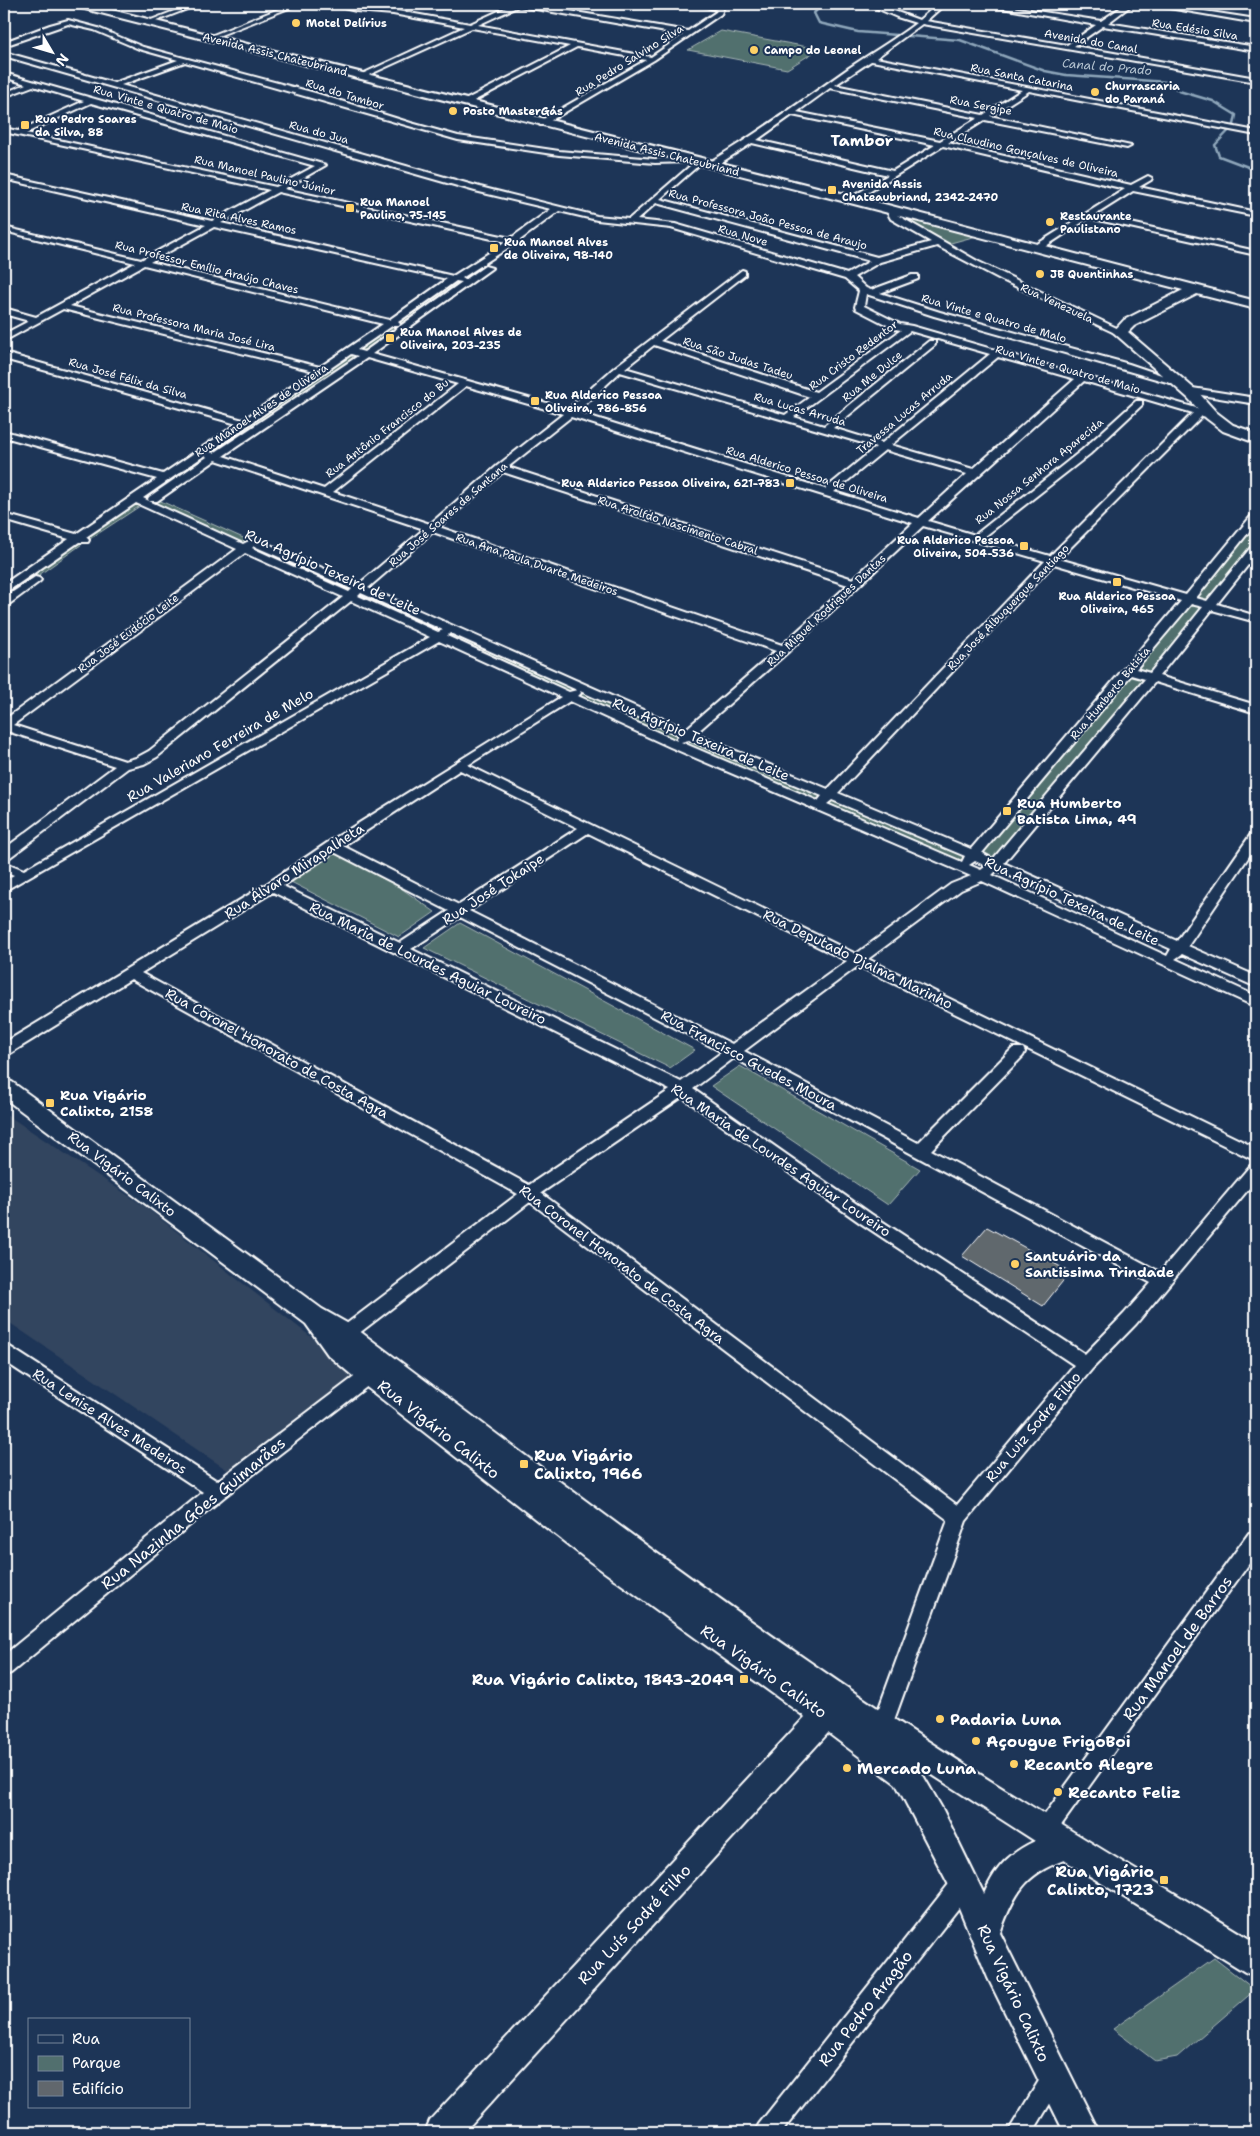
<svg xmlns="http://www.w3.org/2000/svg" width="1260" height="2136" viewBox="0 0 1260 2136" font-family="'Shantell Sans',sans-serif">
	<rect width="100%" height="100%" fill="#1d3557"/>
	<filter id="ink" filterUnits="userSpaceOnUse"><feTurbulence type="fractalNoise" baseFrequency=".02" numOctaves="2"/><feDisplacementMap in="SourceGraphic" scale="10" xChannelSelector="R" yChannelSelector="G"/><feConvolveMatrix kernelMatrix="1 2 1 2 8 2 1 2 1" color-interpolation-filters="sRGB"/></filter>
	<g filter="url(#ink)">
		<!-- built -->
		<polygon fill="#31445e" points="4,1113 144,1206 361,1376 233,1474 4,1319"/>
		<!-- green -->
		<g fill="#516f6e" stroke="#a8b7b6">
			<polygon points="721,31 819,49 787,69 688,50"/>
			<polygon points="902,217 980,235 947,244"/>
			<polygon points="457,279 466,282 405,324 395,322"/>
			<polygon points="392,325 402,327 365,353 355,350"/>
			<polygon points="352,353 362,355 216,454 207,452"/>
			<polygon points="145,494 357,589 349,595 141,498"/>
			<polygon points="137,500 143,504 90,539 82,538"/>
			<polygon points="1256,523 1256,542 1207,602 1193,599"/>
			<polygon points="79,540 85,542 4,600 4,591"/>
			<polygon points="361,591 447,629 439,634 354,596"/>
			<polygon points="1191,603 1203,606 1149,674 1134,671"/>
			<polygon points="451,631 578,687 568,693 443,636"/>
			<polygon points="1131,674 1146,678 995,859 980,854"/>
			<polygon points="584,691 683,735 673,740 574,697"/>
			<polygon points="688,738 824,795 819,802 679,744"/>
			<polygon points="832,797 967,856 960,863 826,806"/>
			<polygon points="335,852 395,884 435,912 399,937 289,881"/>
			<polygon points="460,923 695,1050 670,1068 424,948"/>
			<polygon points="740,1066 920,1169 888,1205 711,1086"/>
			<polygon points="1214,1958 1255,1990 1177,2057 1155,2061 1113,2029"/>
		</g>
		<g fill="none" stroke-linecap="round" stroke-linejoin="round">
			<!-- stream -->
			<polyline stroke="#8fa7bb" stroke-width="2.5" points="823,4 814,13 819,23 858,32 960,40 1045,71 1066,75 1167,82 1179,91 1213,101 1236,115 1234,125 1215,145 1219,156 1256,170"/>
		</g>
		<!-- building -->
		<polygon fill="#61676d" stroke="#fff" points="987,1227 1070,1272 1043,1306 962,1256"/>
		<g fill="none" stroke-linecap="round" stroke-linejoin="round">
			<defs>
				<g id="street">
					<polygon points="93,4 102,4 90,9 87,7"/>
					<polygon points="192,4 200,4 151,23 146,22"/>
					<polygon points="291,4 299,4 213,38 208,37"/>
					<path d="M327,4L393,10L470,24L514,4H528L688,31L716,12L717,10L697,4H707L723,9L721,14L654,60L543,125H540V121L646,60L577,47L466,105L462,103L463,101L570,46L472,28L362,78L360,77V75L464,27L393,14L356,11ZM519,6L683,35L651,57L478,25Z"/>
					<path d="M867,4H875L919,20L938,4H945L926,21L1067,45L1096,25L980,4H993L1101,21L1126,4H1133L1108,23L1256,47V51L1103,26L1074,46L1256,78V82L922,24L876,58L1256,131V135L1029,91L990,116L1131,146L1127,148L985,120L948,143L1131,185L1148,176L1152,178L1151,180L1139,187L1256,212V216L1133,191L1095,215L1256,251V255L1089,218L1040,250H1034V246L1125,189L943,146L853,202H850V198L888,175L752,143L714,167H708V163C757,134 802,101 849,68C871,53 894,40 916,23L897,17ZM871,61H872L1022,90L983,115L835,85ZM830,88L978,118L940,141L797,112ZM792,115L935,145L893,171L757,140Z"/>
					<polygon points="1146,4 1159,4 1256,19 1256,23"/>
					<path d="M68,20L98,28L143,47L315,93L411,123L458,136L559,151L655,159L690,158L694,160L690,162L655,163L559,155L458,140L185,62L121,85L480,187L597,216L629,219L697,160H700V164L660,199L877,257L931,242L891,219L886,210L893,208L897,215L979,262L1125,332L1123,334H1117L1002,280L937,246L880,262L854,277L866,288L871,290L912,275H918V279L880,293L940,312L1129,364L1182,382L1180,384H1174L934,316L866,294L864,306L900,324L912,326L1210,412L1212,414L1207,417L1202,416L1059,559L1186,595L1252,515L1256,514V523L1196,598L1207,601L1252,546L1256,545V555L1217,604L1256,616V622L1212,610L1159,676L1256,705V713L1155,682L1004,863L1177,941L1251,834L1256,833V846L1188,946L1256,976V987L1182,954L1175,959L1256,996V1007L982,881L961,890L868,959L1256,1148V1161L858,966L744,1051L918,1143L1013,1048H1023L1025,1052L1023,1056L931,1150L1160,1272L1250,1166L1256,1164V1180L1136,1324L1092,1369L966,1521L889,1734L882,1737L875,1734L872,1727L948,1520L530,1202L345,1344L339,1346L333,1344L330,1339L333,1334L518,1194L131,979L9,1054L4,1055V1043L268,883L327,843L561,697L439,641L4,891V881L14,875L4,871V862L24,870L430,637L351,601L157,757L144,764L128,768L9,858L4,859V849L115,766L4,730V720L237,549L136,503L86,537L89,540L88,542H79L8,591L4,592V584L69,539L4,520V514L76,534L157,479L4,437V431L163,474L237,424L4,359V353L243,420L314,371L63,309L4,341V334L29,321L4,314V308L36,317L135,263L4,231V227L141,260L206,225L4,179V175L212,221L270,190L4,132V128L18,131L84,101L33,86L4,97V93L26,84L4,77V73L326,165L284,189L511,238L551,209L475,191L4,56V52L114,83L178,60L139,49L94,30L68,24L4,46V42L50,25ZM91,103L315,166L276,187L26,133ZM278,192L506,242L453,276L221,223ZM656,203L870,261L847,274L675,224L637,220ZM559,211L597,220L671,228L845,279L859,291L855,307L856,309L895,329L901,330L816,392L660,341L745,275V271L742,270L615,367L568,409L372,354L492,268L485,266L465,280L462,278L514,244H520V240ZM214,227L447,279L389,320L150,262ZM144,265L383,324L320,367L70,306ZM456,281L462,282L364,352L357,350L392,326H399L400,324L398,322ZM910,331L990,354L882,443L833,428L935,345V341H929L824,426L794,417ZM654,345L810,397L785,415L625,368ZM351,354L358,356L214,453L209,452ZM998,357L1075,379L973,469L891,445ZM367,358L458,384L324,489L223,456ZM620,372L876,447L825,489L577,412ZM1084,381L1193,413L1050,556L984,537L1090,454L1142,405V401H1136L1082,450L975,535L928,521ZM466,386L563,414L497,466L430,524L333,492ZM571,417L913,523L853,579L508,467ZM885,450L967,474L919,518L834,492ZM205,455L207,457L149,497L148,499L149,501L143,498ZM216,460L424,529L359,584L259,540H251L243,544L149,501H157ZM503,472L848,585L782,645L439,527ZM923,526L1045,561L828,789L695,734L788,652ZM433,532L776,651L686,729L368,588ZM254,546L352,589L349,592L252,548ZM245,553L343,597L149,751L136,758L125,761L13,725ZM1054,564L1181,601L971,849L838,793ZM361,593L443,630L438,632L358,596ZM1191,604L1203,607L1150,673L1136,669ZM450,633L577,690L569,692L447,636ZM1131,675L1145,679L993,859L982,853ZM580,691L679,735L676,739L677,741L578,696L581,693ZM570,701L670,747L971,876L951,884L856,954L468,765ZM689,740L822,796L818,801L681,742ZM460,770L578,828L459,905L343,846ZM832,800L965,856L962,862L827,804ZM588,833L847,961L732,1044L469,911ZM334,852L449,911L400,943L283,886ZM975,861L986,866L981,870L969,865ZM997,870L1171,949L1167,956L992,875ZM273,892L670,1090L529,1185L141,973ZM460,917L722,1052L681,1082L411,949ZM734,1058L1151,1283L1124,1314L1085,1354L871,1214L693,1089ZM682,1097L859,1222L1074,1365L957,1505L541,1193Z"/>
					<polygon points="1186,387 1256,398 1256,404 1183,392 1183,388"/>
					<polygon points="35,577 39,578 41,580 39,582 8,605 4,606 4,598"/>
					<polygon points="4,1345 10,1347 217,1481 370,1365 376,1363 382,1365 385,1370 382,1375 224,1497 11,1673 4,1676 4,1655 203,1492 4,1361"/>
					<polygon points="1256,1531 1256,1554 1052,1838 1045,1841 1038,1838 1034,1831 1038,1824 1249,1533"/>
					<polygon points="964,1872 972,1875 975,1883 972,1891 782,2132 755,2132 759,2124 956,1875"/>
					<polygon points="1054,2065 1062,2069 1066,2077 1033,2132 1008,2132 1046,2069"/>
				</g>
				<path id="secondary" d="M4,1080L12,1082L322,1309L354,1327C522,1453 690,1582 864,1699C992,1785 1125,1863 1256,1943V1977L1245,1972L1064,1860C1024,1875 1014,1894 1000,1933L1099,2132H1064L988,1978L953,1893L896,1784L828,1733L464,2132H425L430,2120L805,1717L585,1558L360,1382L328,1355L306,1324L4,1098ZM917,1765L1035,1841C1009,1853 995,1868 984,1894L943,1810Z"/>
				<polygon id="primary" points="72,4 88,4 857,197 1256,301 1256,309 1197,294 1134,326 1128,332 1198,392 1216,412 1233,425 1256,433 1256,443 1223,431 1206,418 1188,398 1113,332 1124,320 1183,290 850,203 73,6"/>
			</defs>
			<!-- street casing -->
			<use href="#street" stroke="#fff" stroke-width="4"/>
			<!-- secondary casing -->
			<use href="#secondary" stroke="#fff" stroke-width="4"/>
			<!-- primary casing -->
			<use href="#primary" stroke="#fff" stroke-width="4"/>
			<!-- street -->
			<use href="#street" fill="#1d3557" fill-rule="evenodd"/>
			<!-- secondary -->
			<use href="#secondary" fill="#1d3557" fill-rule="evenodd"/>
			<!-- primary -->
			<use href="#primary" fill="#1d3557" fill-rule="evenodd"/>
		</g>
	</g>
	<!-- markers -->
	<g fill="#ffd166" stroke="#1d3557" stroke-width="2">
		<circle cx="296" cy="23" r="5"/>
		<circle cx="754" cy="50" r="5"/>
		<circle cx="1095" cy="92" r="5"/>
		<circle cx="453" cy="111" r="5"/>
		<rect x="20" y="120" width="10" height="10" rx="2.5"/>
		<rect x="827" y="185" width="10" height="10" rx="2.5"/>
		<rect x="345" y="203" width="10" height="10" rx="2.5"/>
		<circle cx="1050" cy="222" r="5"/>
		<rect x="489" y="243" width="10" height="10" rx="2.5"/>
		<circle cx="1040" cy="274" r="5"/>
		<rect x="385" y="333" width="10" height="10" rx="2.5"/>
		<rect x="530" y="396" width="10" height="10" rx="2.5"/>
		<rect x="785" y="478" width="10" height="10" rx="2.5"/>
		<rect x="1019" y="541" width="10" height="10" rx="2.5"/>
		<rect x="1112" y="577" width="10" height="10" rx="2.5"/>
		<rect x="1002" y="806" width="10" height="10" rx="2.5"/>
		<rect x="45" y="1098" width="10" height="10" rx="2.5"/>
		<circle cx="1015" cy="1264" r="5"/>
		<rect x="519" y="1459" width="10" height="10" rx="2.5"/>
		<rect x="739" y="1674" width="10" height="10" rx="2.5"/>
		<circle cx="940" cy="1719" r="5"/>
		<circle cx="976" cy="1741" r="5"/>
		<circle cx="1014" cy="1764" r="5"/>
		<circle cx="847" cy="1768" r="5"/>
		<circle cx="1058" cy="1792" r="5"/>
		<rect x="1159" y="1875" width="10" height="10" rx="2.5"/>
	</g>
	<g text-anchor="middle" stroke-width="4" stroke-linejoin="round" paint-order="stroke">
		<!-- far-poi labels -->
		<g font-size="11" font-weight="bold" fill="#fff" stroke="#1d3557" text-anchor="start">
			<text x="306" y="27">Motel Delírius</text>
			<text x="764" y="54">Campo do Leonel</text>
			<text x="1105" y="90">Churrascaria<tspan x="1105" dy="13">do Paraná</tspan></text>
			<text x="463" y="115">Posto MasterGás</text>
			<text x="35" y="123">Rua Pedro Soares<tspan x="35" dy="13">da Silva, 88</tspan></text>
			<text x="842" y="188">Avenida Assis<tspan x="842" dy="13">Chateaubriand, 2342-2470</tspan></text>
			<text x="360" y="206">Rua Manoel<tspan x="360" dy="13">Paulino, 75-145</tspan></text>
			<text x="1060" y="220">Restaurante<tspan x="1060" dy="13">Paulistano</tspan></text>
			<text x="504" y="246">Rua Manoel Alves<tspan x="504" dy="13">de Oliveira, 98-140</tspan></text>
			<text x="1050" y="278">JB Quentinhas</text>
			<text x="400" y="336">Rua Manoel Alves de<tspan x="400" dy="13">Oliveira, 203-235</tspan></text>
			<text x="545" y="399">Rua Alderico Pessoa<tspan x="545" dy="13">Oliveira, 786-856</tspan></text>
			<text x="780" y="487" text-anchor="end">Rua Alderico Pessoa Oliveira, 621-783</text>
			<text x="1014" y="544" text-anchor="end">Rua Alderico Pessoa<tspan x="1014" dy="13">Oliveira, 504-536</tspan></text>
			<text x="1117" y="600" text-anchor="middle">Rua Alderico Pessoa<tspan x="1117" dy="13">Oliveira, 465</tspan></text>
		</g>
		<!-- far-street labels -->
		<g font-size="11" fill="#fff" stroke="#1d3557">
			<text transform="translate(1195 29) rotate(9)" y="4">Rua Edésio Silva</text>
			<text transform="translate(1091 41) rotate(10)" y="4">Avenida do Canal</text>
			<text transform="translate(275 54) rotate(14)" y="4">Avenida Assis Chateubriand</text>
			<text transform="translate(629 60) rotate(-32)" y="4">Rua Pedro Salvino Silva</text>
			<text transform="translate(1022 77) rotate(11)" y="4">Rua Santa Catarina</text>
			<text transform="translate(345 94) rotate(17)" y="4">Rua do Tambor</text>
			<text transform="translate(981 105) rotate(11)" y="4">Rua Sergipe</text>
			<text transform="translate(166 109) rotate(16)" y="4">Rua Vinte e Quatro de Maio</text>
			<text transform="translate(319 132) rotate(15)" y="4">Rua do Jua</text>
			<text transform="translate(1026 152) rotate(13)" y="4">Rua Claudino Gonçalves de Oliveira</text>
			<text transform="translate(667 154) rotate(14)" y="4">Avenida Assis Chateubriand</text>
			<text transform="translate(265 175) rotate(13)" y="4">Rua Manoel Paulino Júnior</text>
			<text transform="translate(239 218) rotate(12)" y="4">Rua Rita Alves Ramos</text>
			<text transform="translate(768 219) rotate(15)" y="4">Rua Professora João Pessoa de Araujo</text>
			<text transform="translate(743 235) rotate(16)" y="4">Rua Nove</text>
			<text transform="translate(207 267) rotate(14)" y="4">Rua Professor Emílio Araújo Chaves</text>
			<text transform="translate(1057 303) rotate(25)" y="4">Rua Venezuela</text>
			<text transform="translate(994 318) rotate(16)" y="4">Rua Vinte e Quatro de Malo</text>
			<text transform="translate(194 327) rotate(14)" y="4">Rua Professora Maria José Lira</text>
			<text transform="translate(853 355) rotate(-37)" y="4">Rua Cristo Redentor</text>
			<text transform="translate(738 358) rotate(18)" y="4">Rua São Judas Tadeu</text>
			<text transform="translate(1068 369) rotate(16)" y="4">Rua Vinte e Quatro de Maio</text>
			<text transform="translate(872 376) rotate(-39)" y="4">Rua Me Dulce</text>
			<text transform="translate(128 378) rotate(16)" y="4">Rua José Félix da Silva</text>
			<text transform="translate(800 409) rotate(16)" y="4">Rua Lucas Arruda</text>
			<text transform="translate(261 410) rotate(-34)" y="4">Rua Manoel Alves de Oliveira</text>
			<text transform="translate(904 413) rotate(-40)" y="4">Travessa Lucas Arruda</text>
			<text transform="translate(387 428) rotate(-38)" y="4">Rua Antônio Francisco do Bu</text>
			<text transform="translate(1039 471) rotate(-39)" y="4">Rua Nossa Senhora Aparecida</text>
			<text transform="translate(807 474) rotate(17)" y="4">Rua Alderico Pessoa de Oliveira</text>
			<text transform="translate(448 514) rotate(-41)" y="4">Rua José Soares de Santana</text>
			<text transform="translate(678 525) rotate(18)" y="4">Rua Arolfdo Nascimento Cabral</text>
			<text transform="translate(537 564) rotate(19)" y="4">Rua Ana Paula Duarte Medeiros</text>
			<text transform="translate(1008 607) rotate(-46)" y="4">Rua José Albuquerque Santiago</text>
			<text transform="translate(826 610) rotate(-43)" y="4">Rua Miguel Rodrigues Dantas</text>
			<text transform="translate(128 633) rotate(-37)" y="4">Rua José Eudócio Leite</text>
			<text transform="translate(1110 693) rotate(-50)" y="4">Rua Humberto Batista</text>
		</g>
		<!-- far-water labels -->
		<g font-size="12" font-style="italic" fill="#b5c4d1" stroke="#1d3557">
			<text transform="translate(1107 67) rotate(5)" y="4">Canal do Prado</text>
		</g>
		<!-- street labels -->
		<g font-size="14" fill="#fff" stroke="#1d3557">
			<text transform="translate(333 572) rotate(24)" y="5">Rua Agrípio Texeira de Leite</text>
			<text transform="translate(701 739) rotate(23)" y="5">Rua Agrípio Texeira de Leite</text>
			<text transform="translate(220 745) rotate(-30)" y="5">Rua Valeriano Ferreira de Melo</text>
			<text transform="translate(294 871) rotate(-33)" y="5">Rua Álvaro Mirapalheta</text>
			<text transform="translate(493 889) rotate(-33)" y="5">Rua José Tokaipe</text>
			<text transform="translate(1072 901) rotate(25)" y="5">Rua Agrípio Texeira de Leite</text>
			<text transform="translate(858 959) rotate(26)" y="5">Rua Deputado Djalma Marinho</text>
			<text transform="translate(428 963) rotate(26)" y="5">Rua Maria de Lourdes Aguiar Loureiro</text>
			<text transform="translate(277 1053) rotate(29)" y="5">Rua Coronel Honorato de Costa Agra</text>
			<text transform="translate(749 1060) rotate(28)" y="5">Rua Francisco Guedes Moura</text>
			<text transform="translate(781 1160) rotate(34)" y="5">Rua Maria de Lourdes Aguiar Loureiro</text>
			<text transform="translate(122 1174) rotate(37)" y="5">Rua Vigário Calixto</text>
			<text transform="translate(622 1264) rotate(37)" y="5">Rua Coronel Honorato de Costa Agra</text>
			<text transform="translate(110 1421) rotate(33)" y="5">Rua Lenise Alves Medeiros</text>
			<text transform="translate(1033 1427) rotate(-50)" y="5">Rua Luiz Sodre Filho</text>
		</g>
		<!-- poi labels -->
		<g font-size="14" font-weight="bold" fill="#fff" stroke="#1d3557" text-anchor="start">
			<text x="1017" y="808">Rua Humberto<tspan x="1017" dy="16">Batista Lima, 49</tspan></text>
			<text x="60" y="1100">Rua Vigário<tspan x="60" dy="16">Calixto, 2158</tspan></text>
			<text x="1025" y="1261">Santuário da<tspan x="1025" dy="16">Santissima Trindade</tspan></text>
		</g>
		<!-- far-district labels -->
		<g font-size="16" font-weight="bold" fill="#fff" stroke="#1d3557">
			<text x="862" y="146">Tambor</text>
		</g>
		<!-- near-street labels -->
		<g font-size="16" fill="#fff" stroke="#1d3557">
			<text transform="translate(439 1429) rotate(38)" y="6">Rua Vigário Calixto</text>
			<text transform="translate(193 1513) rotate(-39)" y="6">Rua Nazinha Góes Guimarães</text>
			<text transform="translate(1177 1648) rotate(-54)" y="6">Rua Manoel de Barros</text>
			<text transform="translate(764 1671) rotate(35)" y="6">Rua Vigário Calixto</text>
			<text transform="translate(634 1924) rotate(-47)" y="6">Rua Luís Sodré Filho</text>
			<text transform="translate(1014 1993) rotate(65)" y="6">Rua Vigário Calixto</text>
			<text transform="translate(865 2008) rotate(-52)" y="6">Rua Pedro Aragão</text>
		</g>
		<!-- near-poi labels -->
		<g font-size="16" font-weight="bold" fill="#fff" stroke="#1d3557" text-anchor="start">
			<text x="534" y="1461">Rua Vigário<tspan x="534" dy="18">Calixto, 1966</tspan></text>
			<text x="734" y="1685" text-anchor="end">Rua Vigário Calixto, 1843-2049</text>
			<text x="950" y="1725">Padaria Luna</text>
			<text x="986" y="1747">Açougue FrigoBoi</text>
			<text x="1024" y="1770">Recanto Alegre</text>
			<text x="857" y="1774">Mercado Luna</text>
			<text x="1068" y="1798">Recanto Feliz</text>
			<text x="1154" y="1877" text-anchor="end">Rua Vigário<tspan x="1154" dy="18">Calixto, 1723</tspan></text>
		</g>
	</g>
	<!-- margin -->
	<rect width="1260" height="2136" fill="none" stroke="#1d3557" stroke-width="20"/>
	<rect x="10" y="10" width="1240" height="2116" fill="none" stroke="#fff" stroke-width="2" filter="url(#ink)"/>
	<!-- legend -->
	<rect x="28" y="2018" width="162" height="90" fill="#1d3557" stroke="#77869a"/>
	<rect x="38" y="2035" width="25" height="8" fill="#1d3557" stroke="#77869a"/>
	<text x="72" y="2044" font-size="15" fill="#ffffff">Rua</text>
	<rect x="38" y="2056" width="25" height="15" fill="#516f6e" stroke="#77869a"/>
	<text x="72" y="2068" font-size="15" fill="#ffffff">Parque</text>
	<rect x="38" y="2081" width="25" height="15" fill="#61676d" stroke="#77869a"/>
	<text x="72" y="2094" font-size="15" fill="#ffffff">Edifício</text>
	<!-- north arrow -->
	<g transform="translate(52 52) rotate(128)" stroke="#1d3557" stroke-width="4" paint-order="stroke">
	<path d="M0-4L9 19L0 12L-9 19Z" fill="#ffffff"/>
	<text y="-8" font-size="14" font-weight="bold" text-anchor="middle" fill="#ffffff">N</text>
	</g>
</svg>
